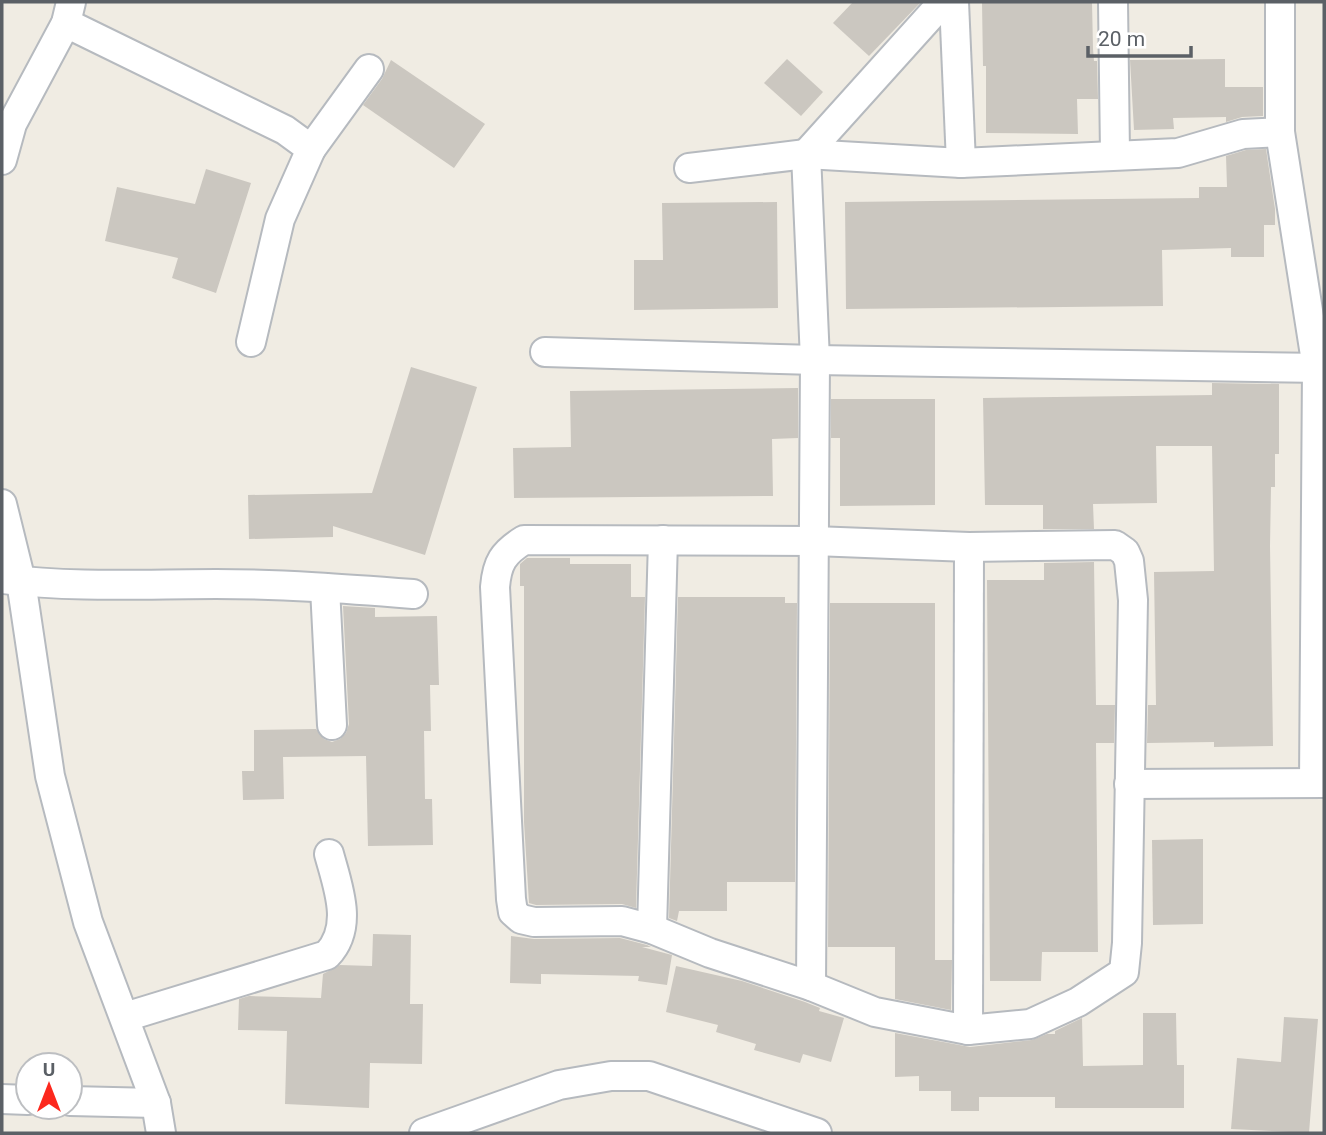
<svg xmlns="http://www.w3.org/2000/svg" width="1326" height="1135" viewBox="0 0 1326 1135" font-family="Roboto,sans-serif">
	<rect width="100%" height="100%" fill="#f0ece3"/>
	<!-- building -->
	<g fill="#cbc7c0">
		<polygon points="853,2 921,2 869,56 833,23"/>
		<polygon points="982,2 1092,2 1093,49 1094,61 1097,61 1098,99 1077,99 1078,134 986,133 986,66 983,66"/>
		<polygon points="787,59 823,92 801,116 764,83"/>
		<polygon points="1225,59 1225,87 1263,87 1263,116 1242,117 1226,122 1226,117 1173,118 1174,129 1134,130 1130,60"/>
		<polygon points="391,60 485,124 454,168 363,105 382,79"/>
		<polygon points="1266,149 1275,209 1275,225 1264,225 1264,257 1231,257 1231,248 1162,250 1163,306 846,309 845,202 1199,198 1199,187 1227,187 1226,156 1246,150"/>
		<polygon points="206,169 251,183 216,293 172,278 178,258 105,241 117,187 195,204"/>
		<polygon points="777,202 778,308 634,310 634,260 663,260 662,203"/>
		<polygon points="411,367 477,387 425,555 333,526 333,537 249,539 248,495 372,493"/>
		<polygon points="1212,383 1279,384 1279,454 1275,454 1275,487 1271,487 1270,546 1273,746 1214,747 1214,742 1147,743 1148,705 1156,705 1154,572 1214,571 1212,446 1156,446 1157,503 1093,504 1094,529 1043,529 1043,505 985,505 983,398 1212,395"/>
		<polygon points="798,388 798,438 772,439 773,496 514,498 513,448 571,447 570,391"/>
		<polygon points="831,399 935,399 935,505 840,506 840,438 831,438"/>
		<polygon points="527,558 570,558 570,564 631,564 631,597 645,597 636,908 622,904 536,905 529,903 524,822 524,586 520,586 520,564"/>
		<polygon points="1094,562 1096,705 1115,705 1114,743 1096,743 1098,952 1042,952 1041,981 990,981 987,580 1044,580 1044,563"/>
		<polygon points="678,597 785,597 785,603 797,603 795,882 727,882 727,911 679,911 677,921 669,918"/>
		<polygon points="830,603 935,603 935,960 952,960 951,1010 895,999 895,947 828,947"/>
		<polygon points="343,606 375,608 375,617 437,616 439,685 430,685 431,731 424,731 425,799 432,799 433,845 368,846 366,756 283,757 284,799 243,800 242,771 254,771 254,730 316,729 324,739 332,742 340,739 346,733 349,724"/>
		<polygon points="1203,839 1203,924 1153,925 1152,840"/>
		<polygon points="373,934 411,935 410,1004 423,1004 422,1064 370,1063 369,1108 285,1104 287,1031 238,1030 239,999 249,996 321,998 323,974 340,965 372,966"/>
		<polygon points="511,936 534,939 620,938 647,945 651,947 642,947 672,955 667,985 638,981 639,976 541,974 541,984 510,983"/>
		<polygon points="676,966 742,981 805,1002 820,1008 819,1011 844,1018 831,1062 803,1054 800,1063 754,1050 756,1044 716,1032 718,1025 666,1012"/>
		<polygon points="1143,1013 1176,1013 1177,1065 1184,1065 1184,1108 1055,1108 1055,1097 979,1097 979,1111 951,1111 951,1091 919,1091 919,1076 895,1077 895,1033 970,1047 1032,1040 1047,1034 1055,1034 1055,1031 1082,1018 1083,1066 1143,1065"/>
		<polygon points="1284,1017 1318,1019 1309,1133 1231,1129 1237,1058 1281,1062"/>
	</g>
	<g fill="none" stroke-linecap="round" stroke-linejoin="round">
		<defs>
			<g id="street">
				<polyline points="954,2 961,163"/>
				<polyline points="1113,2 1115,154"/>
				<polyline points="1280,2 1280,132 1317,368 1314,783"/>
				<polyline points="66,23 285,130 311,149 280,219 251,342"/>
				<polyline points="311,149 369,69"/>
				<polyline points="2,160 12,124 66,23 71,2"/>
				<polyline points="689,168 806,154 961,163 1178,153 1243,134 1280,132"/>
				<polyline points="545,352 815,360 1324,368"/>
				<polyline points="2,504 21,581 50,776 88,922 156,1103 161,1133"/>
				<path d="M524,540L814,541L969,547L1115,545L1125,552L1129,561L1133,600L1127,943L1124,972L1078,1002L1030,1024L968,1030L875,1012L811,986L710,953L652,929L622,921L534,922L521,919L513,912L511,899L495,587C497,563 503,553 524,540Z"/>
				<path d="M3,579C74,588 145,584 216,584C282,584 348,589 413,594"/>
				<polyline points="325,588 332,725"/>
				<polyline points="1129,784 1324,783"/>
				<polyline points="652,929 663,540"/>
				<polyline points="811,986 815,360 806,154 943,2"/>
				<path d="M125,1017L327,955C354,927 338,887 329,854"/>
				<polyline points="968,1030 969,547"/>
				<polyline points="2,1099 28,1100"/>
				<polyline points="70,1101 156,1103"/>
				<polyline points="424,1133 559,1085 611,1076 649,1076 817,1133"/>
			</g>
		</defs>
		<!-- street casing -->
		<use href="#street" stroke="#b6babf" stroke-width="32"/>
		<!-- street -->
		<use href="#street" stroke="#fff" stroke-width="28"/>
	</g>
	<!-- border -->
	<rect width="1326" height="1135" fill="none" stroke="#5b6066" stroke-width="7"/>
	<!-- north arrow -->
	<g transform="translate(49 1086)"><circle r="33" fill="#ffffff" stroke="#bdbfc2" stroke-width="2"/>
	<path d="M0-5L12 26L0 18L-12 26Z" fill="#fc281d"/>
	<text y="-10" font-size="19" font-weight="bold" text-anchor="middle" fill="#5b6066">U</text>
	</g>
	<!-- scale -->
	<path d="M1088 46v10h103v-10" fill="none" stroke="#5b6066" stroke-width="3.5"/>
	<text x="1098" y="46" font-size="21" fill="#5b6066" stroke="#ffffff" stroke-width="5" paint-order="stroke">20 m</text>
</svg>
